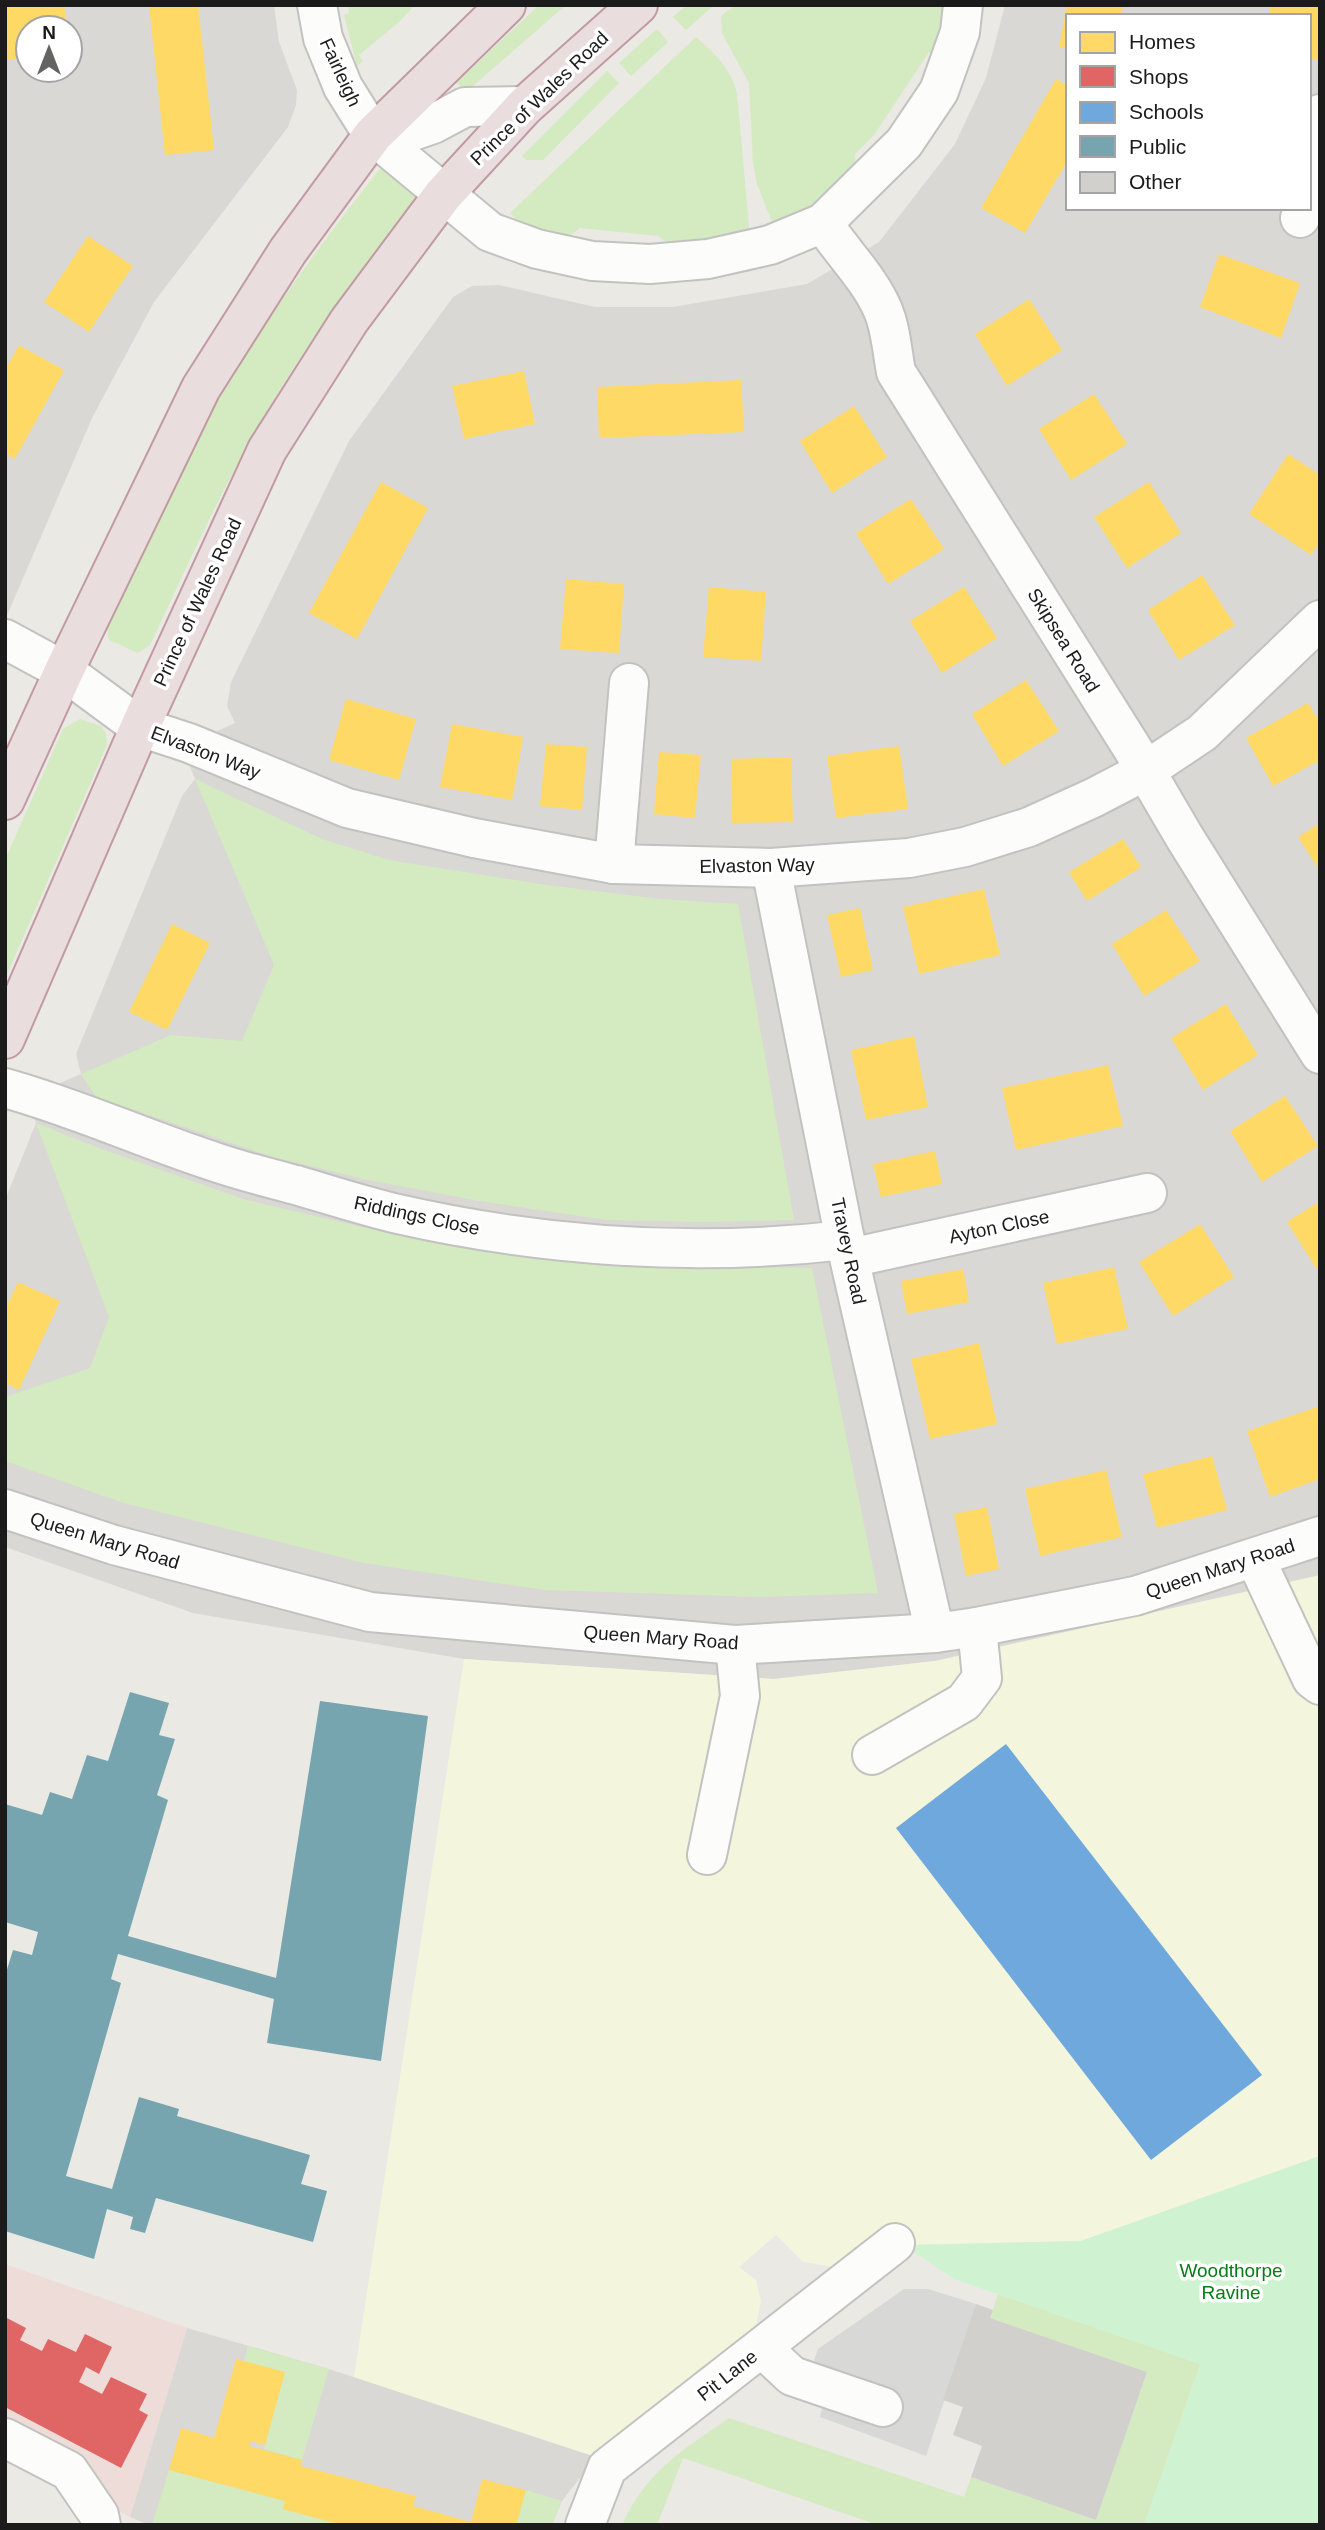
<svg xmlns="http://www.w3.org/2000/svg" width="1325" height="2530" viewBox="0 0 1325 2530" font-family="Helvetica,sans-serif">
	<rect width="100%" height="100%" fill="#eae9e4"/>
	<!-- residential -->
	<g fill="#d9d8d5" fill-rule="evenodd">
		<path d="M5,5H274L279,42L297,90L296,105L288,127L154,302L93,416L5,620ZM28,28H70V70H28Z"/>
		<path d="M1005,5H1320V1576L1078,1637L935,1661L774,1679L464,1659L193,1613L5,1547V1200L36,1123L27,1097L81,1074L76,1054L182,796L195,779L182,747L235,723L227,706L231,682L349,441L453,297L472,286L499,285L595,307H673L807,284L879,242L955,144L986,78ZM1068,16H1309V208H1068Z"/>
		<polygon points="187,2328 329,2369 596,2457 562,2501 552,2525 149,2525 130,2517"/>
	</g>
	<!-- commercial -->
	<polygon fill="#eddcd7" points="5,2264 187,2328 130,2517 5,2454"/>
	<!-- education -->
	<polygon fill="#f4f5dd" points="1320,1575 1320,2156 1081,2241 866,2246 835,2267 803,2262 776,2235 739,2267 756,2280 761,2301 755,2331 596,2457 354,2377 464,1659 774,1679 935,1661"/>
	<!-- grass -->
	<g fill="#d4eac0">
		<polygon points="348,5 415,5 399,22 359,55 363,61 357,66 344,15 349,13"/>
		<polygon points="539,5 566,5 467,91 456,83"/>
		<polygon points="687,5 714,5 686,30 673,17"/>
		<polygon points="735,5 952,5 939,53 929,52 874,135 855,154 856,177 818,205 774,227 757,184 753,163 749,83 722,33 721,16"/>
		<polygon points="657,29 668,42 631,76 619,63"/>
		<path d="M696,37C715,54 730,67 737,93L750,238L672,246L658,236L580,228L563,241L522,225L510,213Z"/>
		<polygon points="607,71 619,83 543,160 527,160 522,156"/>
		<path d="M386,161L417,198C361,271 305,344 259,425C218,496 185,571 150,645L138,653L109,640L107,627C143,546 179,464 225,387C273,308 329,233 386,161Z"/>
		<polygon points="80,719 101,726 106,734 107,745 5,979 5,860 63,729"/>
		<polygon points="195,779 322,839 389,860 547,885 661,899 738,904 794,1220 704,1222 606,1220 480,1201 368,1180 273,1157 96,1097 81,1074 171,1035 242,1041 274,965"/>
		<polygon points="36,1123 96,1147 246,1200 396,1235 528,1257 628,1266 812,1268 878,1593 759,1597 544,1590 364,1563 124,1503 5,1461 5,1397 90,1368 109,1317"/>
		<path d="M998,2294L1200,2364L1144,2525H878L683,2458L657,2525H622C647,2470 682,2451 729,2418L964,2497L971,2477L1096,2520L1147,2372L990,2318Z"/>
		<polygon points="248,2346 329,2369 302,2460 264,2449 284,2372 244,2362"/>
		<polygon points="169,2470 285,2501 342,2525 152,2525"/>
		<polygon points="526,2490 562,2501 552,2525 516,2525"/>
	</g>
	<!-- park -->
	<polygon fill="#cff3d1" points="1320,2156 1320,2525 1144,2525 1200,2364 954,2279 903,2245 1081,2241"/>
	<!-- parking -->
	<polygon fill="#d8d8d6" points="904,2289 928,2289 976,2304 926,2456 820,2417 824,2400 802,2393 818,2349"/>
	<!-- homes -->
	<g fill="#ffd966">
		<polygon points="5,5 64,5 67,28 28,28 28,58 5,60"/>
		<polygon points="149,5 198,5 214,150 165,155"/>
		<polygon points="1067,5 1123,5 1121,16 1068,16 1068,49 1059,47"/>
		<polygon points="1271,5 1320,5 1320,60 1309,59 1309,16 1269,16"/>
		<polygon points="1056,79 1068,86 1068,160 1025,233 981,208"/>
		<polygon points="88,236 133,266 89,332 44,302"/>
		<polygon points="1219,254 1300,283 1281,338 1200,307"/>
		<polygon points="1029,299 1062,350 1007,386 975,334"/>
		<polygon points="19,345 64,370 15,459 5,454 5,370"/>
		<polygon points="524,371 535,424 464,439 452,386"/>
		<polygon points="741,380 744,432 599,438 597,387"/>
		<polygon points="1094,394 1127,444 1071,480 1039,429"/>
		<polygon points="854,406 887,457 832,493 800,441"/>
		<polygon points="1288,454 1320,475 1320,542 1311,555 1249,514"/>
		<polygon points="381,482 428,508 357,639 309,613"/>
		<polygon points="1149,482 1181,533 1127,568 1094,517"/>
		<polygon points="911,499 944,549 888,584 856,533"/>
		<polygon points="1202,575 1235,625 1179,660 1148,610"/>
		<polygon points="566,579 624,584 619,653 560,649"/>
		<polygon points="709,587 766,592 761,661 703,657"/>
		<polygon points="964,587 997,638 942,673 910,621"/>
		<polygon points="1026,680 1059,731 1003,766 972,714"/>
		<polygon points="346,699 416,719 399,780 329,760"/>
		<polygon points="1308,703 1320,723 1320,760 1273,786 1246,738"/>
		<polygon points="452,724 523,737 512,800 440,787"/>
		<polygon points="546,744 587,747 582,810 540,806"/>
		<polygon points="899,746 908,809 836,818 827,756"/>
		<polygon points="659,752 701,755 695,818 654,814"/>
		<polygon points="791,757 793,822 732,823 731,759"/>
		<polygon points="1320,823 1320,871 1298,837"/>
		<polygon points="1123,839 1141,867 1087,901 1069,872"/>
		<polygon points="984,889 1000,955 919,974 903,907"/>
		<polygon points="860,908 873,970 841,977 827,915"/>
		<polygon points="1166,910 1200,961 1144,996 1112,944"/>
		<polygon points="172,924 210,943 167,1030 129,1012"/>
		<polygon points="1226,1004 1258,1055 1203,1090 1171,1038"/>
		<polygon points="914,1036 928,1107 866,1120 851,1050"/>
		<polygon points="1108,1065 1123,1126 1016,1150 1002,1088"/>
		<polygon points="1285,1096 1318,1146 1262,1182 1230,1131"/>
		<polygon points="935,1151 942,1184 881,1197 873,1164"/>
		<polygon points="1320,1201 1320,1274 1287,1222"/>
		<polygon points="1200,1224 1234,1277 1173,1316 1139,1262"/>
		<polygon points="1114,1267 1128,1329 1057,1344 1043,1283"/>
		<polygon points="963,1269 969,1302 907,1314 901,1281"/>
		<polygon points="18,1282 60,1301 19,1390 5,1383 5,1310"/>
		<polygon points="979,1343 997,1424 930,1439 911,1359"/>
		<polygon points="1320,1406 1320,1479 1270,1497 1247,1431"/>
		<polygon points="1212,1456 1227,1510 1157,1528 1143,1474"/>
		<polygon points="1106,1470 1122,1537 1040,1556 1025,1489"/>
		<polygon points="987,1507 999,1569 966,1576 954,1514"/>
		<polygon points="236,2359 285,2372 265,2445 250,2441 249,2446 302,2460 301,2466 416,2496 413,2506 471,2522 482,2479 526,2490 516,2525 342,2525 283,2509 285,2501 169,2470 181,2428 214,2438"/>
	</g>
	<!-- shops -->
	<polygon fill="#e06666" points="5,2317 26,2328 20,2340 42,2351 48,2339 76,2352 85,2334 112,2347 99,2374 86,2367 79,2382 102,2394 111,2377 147,2394 139,2410 148,2415 121,2468 5,2407"/>
	<!-- schools -->
	<polygon fill="#6fa8dc" points="1006,1744 1262,2075 1151,2160 896,1828"/>
	<!-- public -->
	<polygon fill="#76a5af" points="130,1692 169,1703 159,1735 175,1739 157,1795 168,1800 128,1936 276,1978 320,1701 428,1716 381,2061 267,2043 274,1999 118,1954 111,1979 121,1983 66,2176 112,2189 139,2097 179,2109 177,2116 310,2155 301,2184 327,2191 313,2242 156,2198 145,2233 130,2229 133,2217 107,2209 94,2259 5,2231 5,1976 13,1950 32,1955 38,1932 5,1922 5,1804 42,1815 50,1792 72,1799 87,1755 108,1761"/>
	<!-- building -->
	<polygon fill="#d2d0cc" points="976,2304 993,2310 990,2318 1147,2372 1096,2520 971,2477 982,2446 953,2435 963,2407 943,2400"/>
	<g fill="none" stroke-linecap="round" stroke-linejoin="round">
		<defs>
			<g id="minor">
				<polyline points="317,5 323,38 343,87 373,135 490,232 537,249 592,261 650,264 708,259 770,245 823,223 904,143 939,91 960,32 963,5"/>
				<polyline points="1320,114 1315,138 1320,180"/>
				<polyline points="373,135 407,133 433,124 465,107 525,106"/>
				<polyline points="1300,218 1306,208"/>
				<path d="M823,223C842,252 868,277 882,308C891,328 892,351 896,372L1134,751L1185,838L1320,1054"/>
				<polyline points="5,639 64,671 140,727 189,743 347,808 474,838 614,864 771,868 909,858 965,847 1029,827 1093,798 1145,771 1202,733 1320,620"/>
				<polyline points="614,864 629,683"/>
				<polyline points="771,868 845,1240 935,1633"/>
				<path d="M5,1088C77,1108 144,1139 215,1162C241,1171 269,1178 296,1185C330,1195 364,1206 398,1214C544,1247 697,1257 845,1240"/>
				<polyline points="850,1258 1147,1193"/>
				<polyline points="5,1509 114,1545 370,1612 735,1645 935,1633 977,1627 1135,1596 1320,1536"/>
				<polyline points="1255,1558 1312,1679 1320,1685"/>
				<polyline points="872,1755 964,1702 982,1678 977,1627"/>
				<polyline points="707,1855 740,1696 735,1645"/>
				<polyline points="762,2348 792,2376 883,2407"/>
				<polyline points="5,2438 69,2471 99,2515 101,2525"/>
				<polyline points="585,2525 607,2468 895,2243"/>
			</g>
			<g id="highway">
				<polyline points="5,800 64,671 201,388 288,251 373,135 506,5"/>
				<polyline points="5,1039 140,727 267,450 349,321 443,195 525,106 638,5"/>
			</g>
		</defs>
		<!-- minor casing -->
		<use href="#minor" stroke="#c2c2c0" stroke-width="42"/>
		<!-- highway casing -->
		<use href="#highway" stroke="#c19aa3" stroke-width="42"/>
		<!-- minor -->
		<use href="#minor" stroke="#fcfcfb" stroke-width="38"/>
		<!-- highway -->
		<use href="#highway" stroke="#e9ddde" stroke-width="38"/>
	</g>
	<g text-anchor="middle" stroke-width="7" stroke-linejoin="round" paint-order="stroke">
		<!-- street labels -->
		<g font-size="19" fill="#1b1b1b" stroke="#fff">
			<text transform="translate(341 72) rotate(65)" y="7">Fairleigh</text>
			<text transform="translate(539 98) rotate(-44)" y="7">Prince of Wales Road</text>
			<text transform="translate(197 602) rotate(-65)" y="7">Prince of Wales Road</text>
			<text transform="translate(1064 640) rotate(58)" y="7">Skipsea Road</text>
			<text transform="translate(206 752) rotate(21)" y="7">Elvaston Way</text>
			<text transform="translate(757 865) rotate(-1)" y="7">Elvaston Way</text>
			<text transform="translate(417 1215) rotate(12)" y="7">Riddings Close</text>
			<text transform="translate(999 1226) rotate(-12)" y="7">Ayton Close</text>
			<text transform="translate(849 1251) rotate(78)" y="7">Travey Road</text>
			<text transform="translate(105 1540) rotate(17)" y="7">Queen Mary Road</text>
			<text transform="translate(1220 1568) rotate(-18)" y="7">Queen Mary Road</text>
			<text transform="translate(661 1637) rotate(4)" y="7">Queen Mary Road</text>
			<text transform="translate(727 2375) rotate(-38)" y="7">Pit Lane</text>
		</g>
		<!-- park labels -->
		<g font-size="19" fill="#067d16" stroke="#fff">
			<text x="1231" y="2277">Woodthorpe<tspan x="1231" dy="22">Ravine</tspan></text>
		</g>
	</g>
	<!-- border -->
	<rect width="1325" height="2530" fill="none" stroke="#1b1b1b" stroke-width="14"/>
	<!-- legend -->
	<rect x="1066" y="14" width="245" height="196" fill="#ffffff" stroke="#a4a4a4" stroke-width="2"/>
	<rect x="1080" y="32" width="35" height="21" fill="#ffd966" stroke="#a4a4a4" stroke-width="2"/>
	<text x="1129" y="49" font-size="21" fill="#1b1b1b">Homes</text>
	<rect x="1080" y="66" width="35" height="21" fill="#e06666" stroke="#a4a4a4" stroke-width="2"/>
	<text x="1129" y="84" font-size="21" fill="#1b1b1b">Shops</text>
	<rect x="1080" y="102" width="35" height="21" fill="#6fa8dc" stroke="#a4a4a4" stroke-width="2"/>
	<text x="1129" y="119" font-size="21" fill="#1b1b1b">Schools</text>
	<rect x="1080" y="136" width="35" height="21" fill="#76a5af" stroke="#a4a4a4" stroke-width="2"/>
	<text x="1129" y="154" font-size="21" fill="#1b1b1b">Public</text>
	<rect x="1080" y="172" width="35" height="21" fill="#d2d0cc" stroke="#a4a4a4" stroke-width="2"/>
	<text x="1129" y="189" font-size="21" fill="#1b1b1b">Other</text>
	<!-- north arrow -->
	<g transform="translate(49 49)"><circle r="33" fill="#ffffff" stroke="#a4a4a4" stroke-width="2"/>
	<path d="M0-5L12 26L0 18L-12 26Z" fill="#636361"/>
	<text y="-10" font-size="19" font-weight="bold" text-anchor="middle" fill="#1b1b1b">N</text>
	</g>
</svg>
